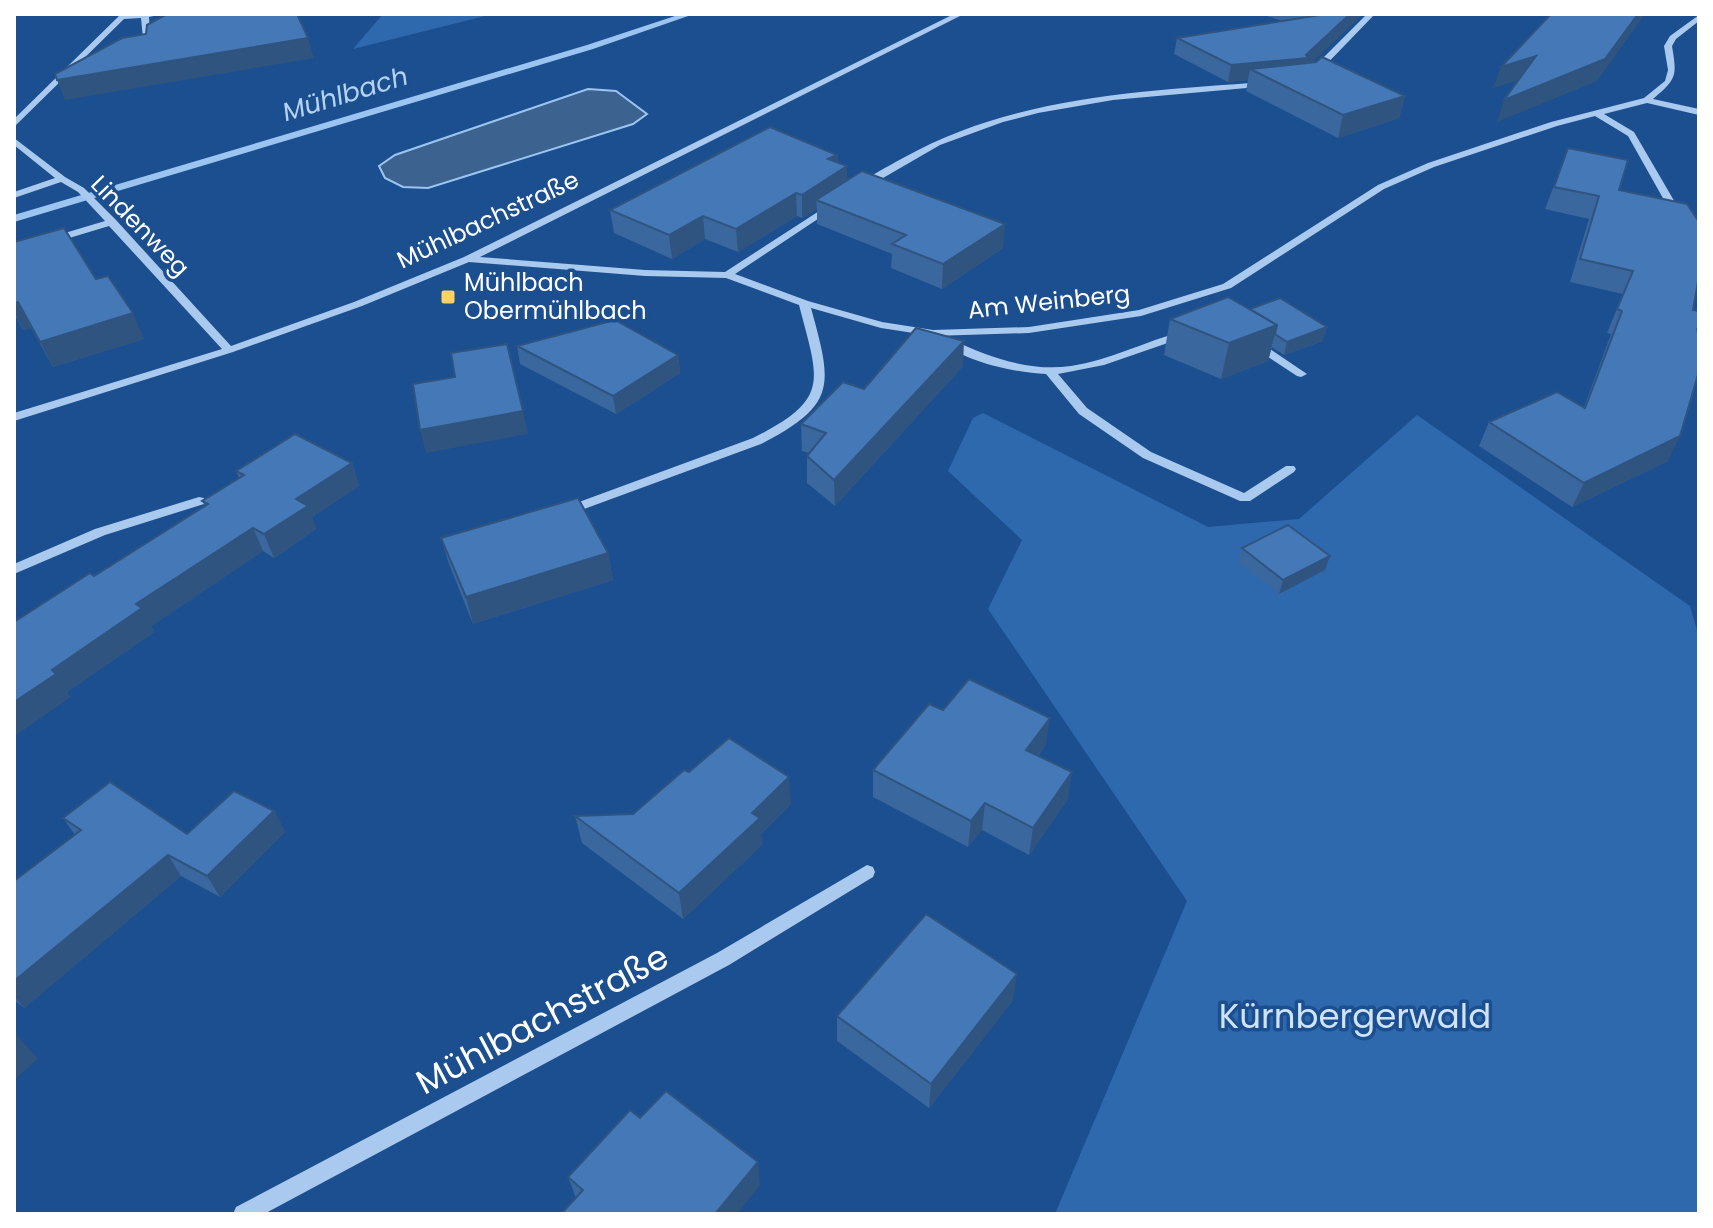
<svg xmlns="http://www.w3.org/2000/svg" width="1713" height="1228" viewBox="0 0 1713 1228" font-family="Poppins,sans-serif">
	<rect width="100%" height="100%" fill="#1b4f8f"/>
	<!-- green -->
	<g fill="#2e69ad">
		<polygon points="383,14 493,14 353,49"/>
		<polygon points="983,413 1208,527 1299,519 1417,415 1690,606 1699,637 1699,1214 1055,1214 1187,901 988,609 1022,540 948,471 973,418"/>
	</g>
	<!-- water -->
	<polygon fill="#3c6290" stroke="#9cc4f0" stroke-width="2" points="588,89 616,91 647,114 633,124 428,188 403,187 385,178 379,166 395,155"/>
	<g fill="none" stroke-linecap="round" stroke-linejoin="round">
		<!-- stream -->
		<polygon fill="#9cc4f0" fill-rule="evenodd" points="681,14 694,14 593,49 14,222 14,215 587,45"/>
		<!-- minor -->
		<g fill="#a9c9ee" fill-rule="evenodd">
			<polygon points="121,14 163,14 149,17 151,51 144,49 141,18 124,19 14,127 14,119"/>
			<path d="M954,14H964L480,257L645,270L725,272L830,204L835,207L833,209L735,274L808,301L882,322L933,330L1029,327L1139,310L1223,284L1378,185L1428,163L1551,122L1644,98L1665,81L1668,70L1664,46L1670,36L1699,15V21L1676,39L1672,46C1677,76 1677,79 1653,99L1699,109V115L1647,103L1604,114L1634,132L1683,216L1678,219L1673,216L1628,136L1595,116L1557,126L1434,167L1384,189L1231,288L1141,316L1029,333L933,336L881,328L811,308C832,385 838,404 761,444L565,516L559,512L560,509L753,438C831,399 819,382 799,305L726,278L645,276L469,262L362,306L233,352L14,421V413L222,349L109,226L56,242H48V238L105,221L78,192L61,182L14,198V192L55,178L14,145V138L65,177L84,188L116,220L231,346L354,302L464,257Z"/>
			<polygon points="1367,14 1375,14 1318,73 1312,73 1312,69"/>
			<path d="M1266,82L1270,84L1269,86L1113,100L1038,113L1003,122L940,145L864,189L856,187C870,175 887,167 903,158C1013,96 1143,91 1266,82Z"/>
			<path d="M1184,331L1188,332V336L1104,365L1058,374L1087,408L1151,452L1244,493L1286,466H1294L1296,469L1294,472L1250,501H1240L1143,458L1079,414L1046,374C1013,372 967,363 941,341L947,338L951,339C987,357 1030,372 1071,366C1110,360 1146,341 1184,331Z"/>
			<polygon points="1254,340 1258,341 1307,374 1301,377 1297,376 1250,345 1250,341"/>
			<polygon points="199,497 204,498 205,501 204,504 105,535 14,574 14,564 95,529"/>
			<polygon points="867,865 873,867 875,872 873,877 729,965 264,1214 233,1214 236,1207 717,953"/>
		</g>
	</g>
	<!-- wall -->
	<g fill="#3a679d">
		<polygon points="1260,14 1363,14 1311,63 1405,96 1399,118 1338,138 1246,91 1248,80 1228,82 1174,54 1177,38 1283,21"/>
		<polygon points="1568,148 1619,190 1668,461 1572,507 1479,446 1489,422 1584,407 1611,334 1607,333 1623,294 1570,282 1589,219 1545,209"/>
		<polygon points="837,155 838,163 847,166 847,180 1003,248 942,289 891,268 892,254 817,224 817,209 802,218 797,216 738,252 705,239 672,259 614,233 610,210"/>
		<polygon points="14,242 96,279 144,339 53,367 31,328 23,330 14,313"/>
		<polygon points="1250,309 1323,341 1284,355 1272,347 1268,361 1221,379 1164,355 1170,319"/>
		<polygon points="517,346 678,355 680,373 616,414 520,364"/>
		<polygon points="963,366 835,506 807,483 807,456 809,453 802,451 801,424 864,389"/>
		<polygon points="352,463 359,486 312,517 316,529 274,558 263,551 151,626 154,632 67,692 70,697 14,736 94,576 205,506 202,501 239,478 236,471"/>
		<polygon points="441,538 608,553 613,580 473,624 449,564"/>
		<polygon points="1242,548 1330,556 1325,570 1279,594 1238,562"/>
		<polygon points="943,710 1046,744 1038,756 1068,799 1029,855 982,830 968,847 873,797 873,770"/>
		<polygon points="689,772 791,804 761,834 762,845 683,919 582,843 575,816 633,814"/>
		<polygon points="274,811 285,832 220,897 181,876 24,1008 14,1000 14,881 75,835 63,818 187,834"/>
		<polygon points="1013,1000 929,1108 837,1041 837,1016"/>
		<polygon points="640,1118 760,1185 576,1198 568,1177"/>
	</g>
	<!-- shaded-wall -->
	<g fill="#305480">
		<polygon points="1350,14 1363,14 1306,68 1250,69 1248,80 1228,82 1231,65 1306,55"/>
		<polygon points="1638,14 1645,14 1597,81 1497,122 1504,100"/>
		<polygon points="308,38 314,58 65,100 57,80"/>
		<polygon points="1536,56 1529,77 1493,88 1501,67"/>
		<polygon points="1405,96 1399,118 1338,138 1343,115"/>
		<polygon points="837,155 838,172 847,166 847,189 816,200 817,209 802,218 802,195 828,159"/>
		<polygon points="796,193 797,216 738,252 736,229"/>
		<polygon points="703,216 705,239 672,259 669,235"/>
		<polygon points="1005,224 1003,248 942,289 943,264"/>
		<polygon points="18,302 31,328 23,330 14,311 14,304"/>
		<polygon points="133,313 144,339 53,367 40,342"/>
		<polygon points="1277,325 1268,361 1221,379 1229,343"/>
		<polygon points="1327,327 1323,341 1284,355 1287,342"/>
		<polygon points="964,341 963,366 835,506 834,480"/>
		<polygon points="678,355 680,373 616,414 613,396"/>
		<polygon points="523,411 528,434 426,453 420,430"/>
		<polygon points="1680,436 1668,461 1572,507 1584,483"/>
		<polygon points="352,463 359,486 312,517 316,529 274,558 264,534 296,499"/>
		<polygon points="253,528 263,551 151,626 154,632 67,692 70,697 14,736 14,702 52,670 136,604"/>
		<polygon points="608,553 613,580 473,624 466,597"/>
		<polygon points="1330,556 1325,570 1279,594 1283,580"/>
		<polygon points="1050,718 1046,744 1022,777 1026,750"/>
		<polygon points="1072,772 1068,799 1029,855 1033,828"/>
		<polygon points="789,777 791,804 761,834 762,845 683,919 679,893 752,813"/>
		<polygon points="985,803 982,830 968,847 971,821"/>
		<polygon points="274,811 285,832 220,897 207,876"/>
		<polygon points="168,855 181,876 24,1008 14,996 14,981"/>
		<polygon points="1017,974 1013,1000 929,1108 931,1084"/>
		<polygon points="16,1034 38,1059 14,1080 14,1036"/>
		<polygon points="758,1162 760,1185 737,1214 715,1214"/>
	</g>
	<!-- building -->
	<g fill="#4478b7" stroke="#305480" stroke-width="2">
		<polygon points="167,14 297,14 308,38 57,80 55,74 122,38 146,34 147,25"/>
		<polygon points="1317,14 1350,14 1306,55 1308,58 1231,65 1177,38 1320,15"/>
		<polygon points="1551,14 1638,14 1605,59 1504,100 1536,56 1501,67"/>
		<polygon points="1322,57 1405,96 1343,115 1250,69 1316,62"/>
		<polygon points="770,127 837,155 828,159 847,166 802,195 796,193 736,229 703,216 669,235 610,210"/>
		<polygon points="1568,148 1628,160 1619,190 1687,204 1699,222 1699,276 1693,310 1699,311 1699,324 1697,330 1699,331 1699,371 1680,436 1584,483 1489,422 1557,392 1585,408 1622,311 1617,309 1633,271 1580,259 1599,196 1554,187"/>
		<polygon points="862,171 1005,224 943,264 892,244 906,235 816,200"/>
		<polygon points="64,228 96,279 108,276 133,313 40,342 18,302 14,304 14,242"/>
		<polygon points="1228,297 1277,325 1229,343 1170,319"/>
		<polygon points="1280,298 1327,327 1287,342 1275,334 1277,325 1250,309"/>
		<polygon points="615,320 678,355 613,396 517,346"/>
		<polygon points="916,328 964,341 834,480 807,456 826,433 801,424 843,382 864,389"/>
		<polygon points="507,344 523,411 420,430 413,384 455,377 451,353"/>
		<polygon points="295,434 352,463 296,499 308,506 264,534 253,528 136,604 142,608 52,670 56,674 14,702 14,622 90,573 94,576 208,504 202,501 244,475 236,471"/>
		<polygon points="578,498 608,553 466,597 441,538"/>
		<polygon points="1288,525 1330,556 1283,580 1242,548"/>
		<polygon points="969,679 1050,718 1026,750 1072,772 1033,828 985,803 971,821 873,770 929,704 943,710"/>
		<polygon points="729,738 789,777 752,813 760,818 679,893 575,816 633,814 684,770 689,772"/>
		<polygon points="110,782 187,834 234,791 274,811 207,876 168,855 14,981 14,881 81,830 63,818"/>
		<polygon points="926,914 1017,974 931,1084 837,1016"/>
		<polygon points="666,1091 758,1162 715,1214 561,1214 583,1190 568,1177 630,1110 640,1118"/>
	</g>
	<!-- markers -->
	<rect fill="#ffd166" stroke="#1b4f8f" stroke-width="3" x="440" y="289" width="16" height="16" rx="4"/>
	<g text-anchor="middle" stroke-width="7" stroke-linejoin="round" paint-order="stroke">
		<!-- far-street labels -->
		<g font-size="24" fill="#fff" stroke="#1b4f8f">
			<text transform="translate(488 220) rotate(-25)" y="8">Mühlbachstraße</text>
			<text transform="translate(140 226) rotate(46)" y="8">Lindenweg</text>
			<text transform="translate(1049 302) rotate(-6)" y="8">Am Weinberg</text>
		</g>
		<!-- far-poi labels -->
		<g font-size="24" fill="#fff" stroke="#1b4f8f" text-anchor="start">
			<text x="464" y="291">Mühlbach<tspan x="464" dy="28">Obermühlbach</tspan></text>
		</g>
		<!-- far-water labels -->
		<g font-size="26" font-style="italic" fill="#b5d3f5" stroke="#1b4f8f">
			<text transform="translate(345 94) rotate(-17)" y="9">Mühlbach</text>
		</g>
		<!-- near-park labels -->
		<g font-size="34" fill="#cfe3fa" stroke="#1b4f8f">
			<text x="1355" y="1028">Kürnbergerwald</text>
		</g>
		<!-- near-street labels -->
		<g font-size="34" fill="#fff" stroke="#1b4f8f">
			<text transform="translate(542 1019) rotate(-28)" y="12">Mühlbachstraße</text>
		</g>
	</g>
	<!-- border -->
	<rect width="1713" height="1228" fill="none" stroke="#ffffff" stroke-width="32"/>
</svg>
